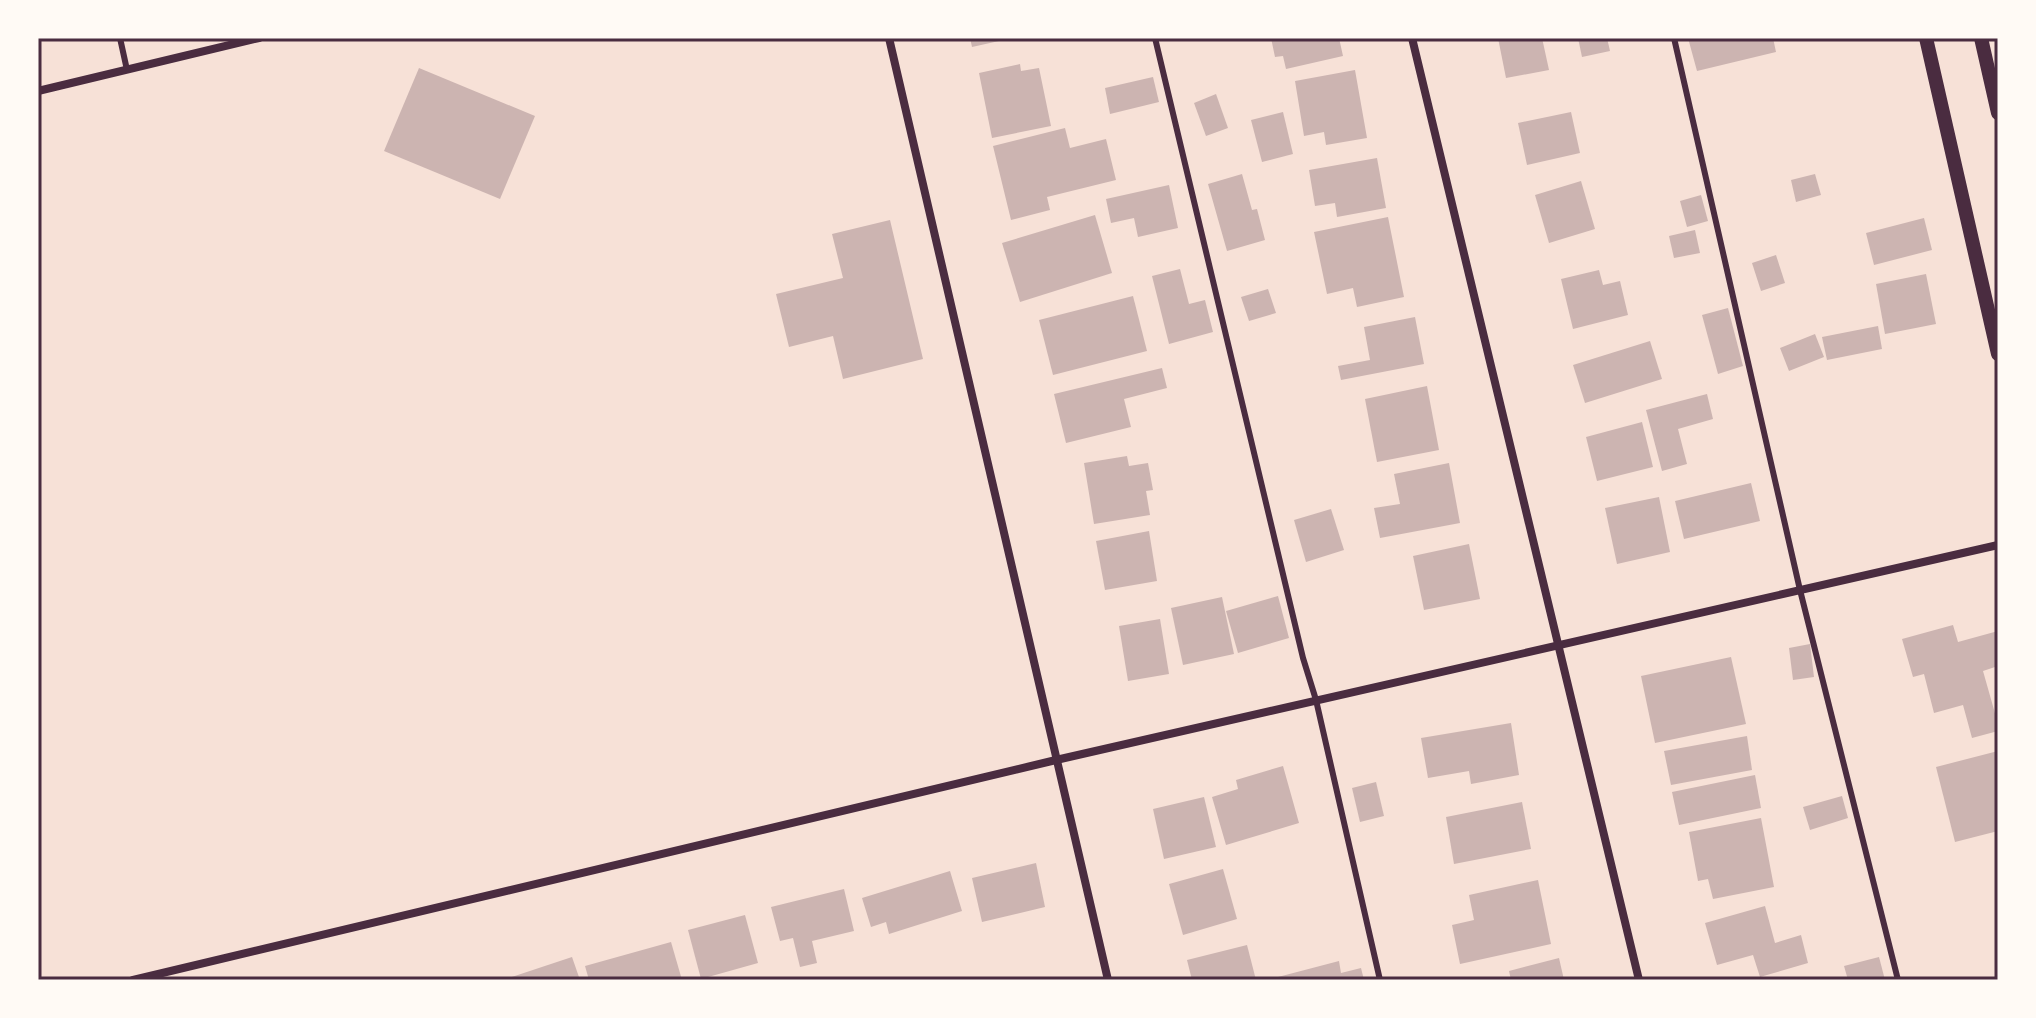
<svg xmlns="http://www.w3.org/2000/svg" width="2036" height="1018" viewBox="0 0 2036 1018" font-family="'Roboto Condensed',sans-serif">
	<rect width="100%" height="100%" fill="#f7e1d7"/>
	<!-- building -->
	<g fill="#ccb4b1">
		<polygon points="970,38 1008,38 1008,39 972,47"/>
		<polygon points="1271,38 1339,38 1343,56 1286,69 1283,56 1275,57"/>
		<polygon points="1498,38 1542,38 1549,70 1506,78"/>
		<polygon points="1578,38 1607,38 1610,51 1582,57"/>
		<polygon points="1688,38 1773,38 1776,52 1697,71"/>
		<polygon points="1020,64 1021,71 1039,68 1051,126 992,138 979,73"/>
		<polygon points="419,68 535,116 500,199 384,151"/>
		<polygon points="1355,70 1367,138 1326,145 1324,132 1304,136 1295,81"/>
		<polygon points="1153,77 1159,102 1110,114 1105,88"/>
		<polygon points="1216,94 1228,128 1206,136 1194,103"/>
		<polygon points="1283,112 1293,154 1262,162 1251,120"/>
		<polygon points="1571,112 1580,153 1527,165 1518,123"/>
		<polygon points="1065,128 1070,148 1106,139 1116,180 1047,197 1050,210 1011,220 993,146"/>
		<polygon points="1377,158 1386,208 1337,217 1335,203 1315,206 1309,170"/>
		<polygon points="1242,174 1252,210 1257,209 1265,240 1227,251 1208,184"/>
		<polygon points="1815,174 1821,195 1796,202 1791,180"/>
		<polygon points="1581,181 1595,229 1549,243 1535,195"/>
		<polygon points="1169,185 1178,228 1138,237 1134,218 1111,223 1106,199"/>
		<polygon points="1701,195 1708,221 1687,227 1680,201"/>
		<polygon points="1095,215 1112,273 1020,302 1002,243"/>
		<polygon points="1388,217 1404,297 1357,307 1353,288 1327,294 1314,232"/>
		<polygon points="1924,218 1932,250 1874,265 1866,233"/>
		<polygon points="890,220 923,359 843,379 833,336 789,347 776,294 843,278 832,234"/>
		<polygon points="1695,230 1700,253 1674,258 1669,236"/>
		<polygon points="1776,255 1785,283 1761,291 1752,263"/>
		<polygon points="1180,269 1189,304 1205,300 1213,332 1169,344 1152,276"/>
		<polygon points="1599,270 1603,285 1620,281 1628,315 1573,329 1561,279"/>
		<polygon points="1926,274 1936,324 1885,334 1876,284"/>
		<polygon points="1268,289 1276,313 1249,321 1241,297"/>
		<polygon points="1133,296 1147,351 1053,375 1039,320"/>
		<polygon points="1728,308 1743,366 1718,374 1702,315"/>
		<polygon points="1415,317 1424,364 1341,380 1338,366 1370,360 1364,327"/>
		<polygon points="1878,326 1882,349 1827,360 1822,337"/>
		<polygon points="1815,334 1824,357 1789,371 1780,348"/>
		<polygon points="1650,341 1662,379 1585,403 1573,365"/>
		<polygon points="1162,368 1167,388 1124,399 1131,427 1066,443 1054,394"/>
		<polygon points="1427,386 1439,450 1377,462 1365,399"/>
		<polygon points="1707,394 1713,419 1678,429 1687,464 1662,471 1646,410"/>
		<polygon points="1642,422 1653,467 1597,481 1586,437"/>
		<polygon points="1127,456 1129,466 1148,463 1153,490 1146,491 1150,515 1094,524 1084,463"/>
		<polygon points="1449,463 1460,523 1380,538 1374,508 1400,504 1394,474"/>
		<polygon points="1751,483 1760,521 1684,539 1675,501"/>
		<polygon points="1659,497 1670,552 1617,564 1605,508"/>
		<polygon points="1331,509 1344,550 1306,562 1294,520"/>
		<polygon points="1149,531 1157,581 1105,590 1096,541"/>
		<polygon points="1469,544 1480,599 1424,610 1413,556"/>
		<polygon points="1278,596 1289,638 1238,653 1226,611"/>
		<polygon points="1222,597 1234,654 1183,665 1171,608"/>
		<polygon points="1160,619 1169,674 1128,681 1119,626"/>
		<polygon points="1953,625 1958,642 1998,631 1998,666 1983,671 1998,724 1998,731 1972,738 1963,705 1934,713 1924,674 1913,677 1902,639"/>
		<polygon points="1810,644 1814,677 1793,680 1789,648"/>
		<polygon points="1731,657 1746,724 1655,743 1641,676"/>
		<polygon points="1511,723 1519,775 1471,784 1469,771 1428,778 1421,738"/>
		<polygon points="1747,736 1752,770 1671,785 1664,751"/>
		<polygon points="1998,751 1998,831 1955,842 1936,767"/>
		<polygon points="1283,766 1299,823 1226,845 1212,797 1238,789 1236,780"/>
		<polygon points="1755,775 1761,808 1679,825 1672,792"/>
		<polygon points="1376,782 1384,816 1360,822 1352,788"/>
		<polygon points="1842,796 1848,818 1810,830 1803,807"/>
		<polygon points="1204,797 1216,847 1164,859 1153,809"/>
		<polygon points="1522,802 1531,849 1454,864 1446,817"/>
		<polygon points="1761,818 1774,887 1713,899 1708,879 1698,881 1689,832"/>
		<polygon points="1036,863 1045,907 982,922 972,878"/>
		<polygon points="1223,869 1237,919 1183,935 1169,884"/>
		<polygon points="950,871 962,911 889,934 886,922 871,927 862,898"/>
		<polygon points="1538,880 1551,944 1460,964 1452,925 1474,920 1469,895"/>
		<polygon points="844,889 854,931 812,941 817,963 800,967 793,938 780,941 771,907"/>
		<polygon points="1765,906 1775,943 1801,935 1808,963 1760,977 1753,955 1717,965 1705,923"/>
		<polygon points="745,915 758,963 701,979 688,930"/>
		<polygon points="671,942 682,980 589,980 585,966"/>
		<polygon points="1247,945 1256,980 1192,980 1187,960"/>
		<polygon points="572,957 580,980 506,980 506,979"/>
		<polygon points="1879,957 1885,980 1848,980 1844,966"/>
		<polygon points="1559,958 1564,980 1511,980 1509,971"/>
		<polygon points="1339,961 1341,973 1361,968 1364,980 1278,980 1278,977"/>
	</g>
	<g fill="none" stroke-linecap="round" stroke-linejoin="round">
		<!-- service -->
		<g stroke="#4a2c40" stroke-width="6">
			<polyline points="120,38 127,70"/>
			<polyline points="1155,38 1303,658 1316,700 1380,980"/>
			<polyline points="1674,38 1800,590 1898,980"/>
		</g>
		<!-- minor -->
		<g stroke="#4a2c40" stroke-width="8">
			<polyline points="889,38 1108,980"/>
			<polyline points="1412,38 1639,980"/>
			<polyline points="38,91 259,38"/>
			<polyline points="133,980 1056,760 1998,545"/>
		</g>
		<!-- tertiary -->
		<g stroke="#4a2c40" stroke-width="14">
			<polyline points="1926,38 1998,354"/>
			<polyline points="1981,38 1998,113"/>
		</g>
	</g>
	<!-- border -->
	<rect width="2036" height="1018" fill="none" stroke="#fffaf5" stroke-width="80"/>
	<rect x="40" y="40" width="1956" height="938" fill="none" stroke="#4a2c40" stroke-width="3"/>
</svg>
